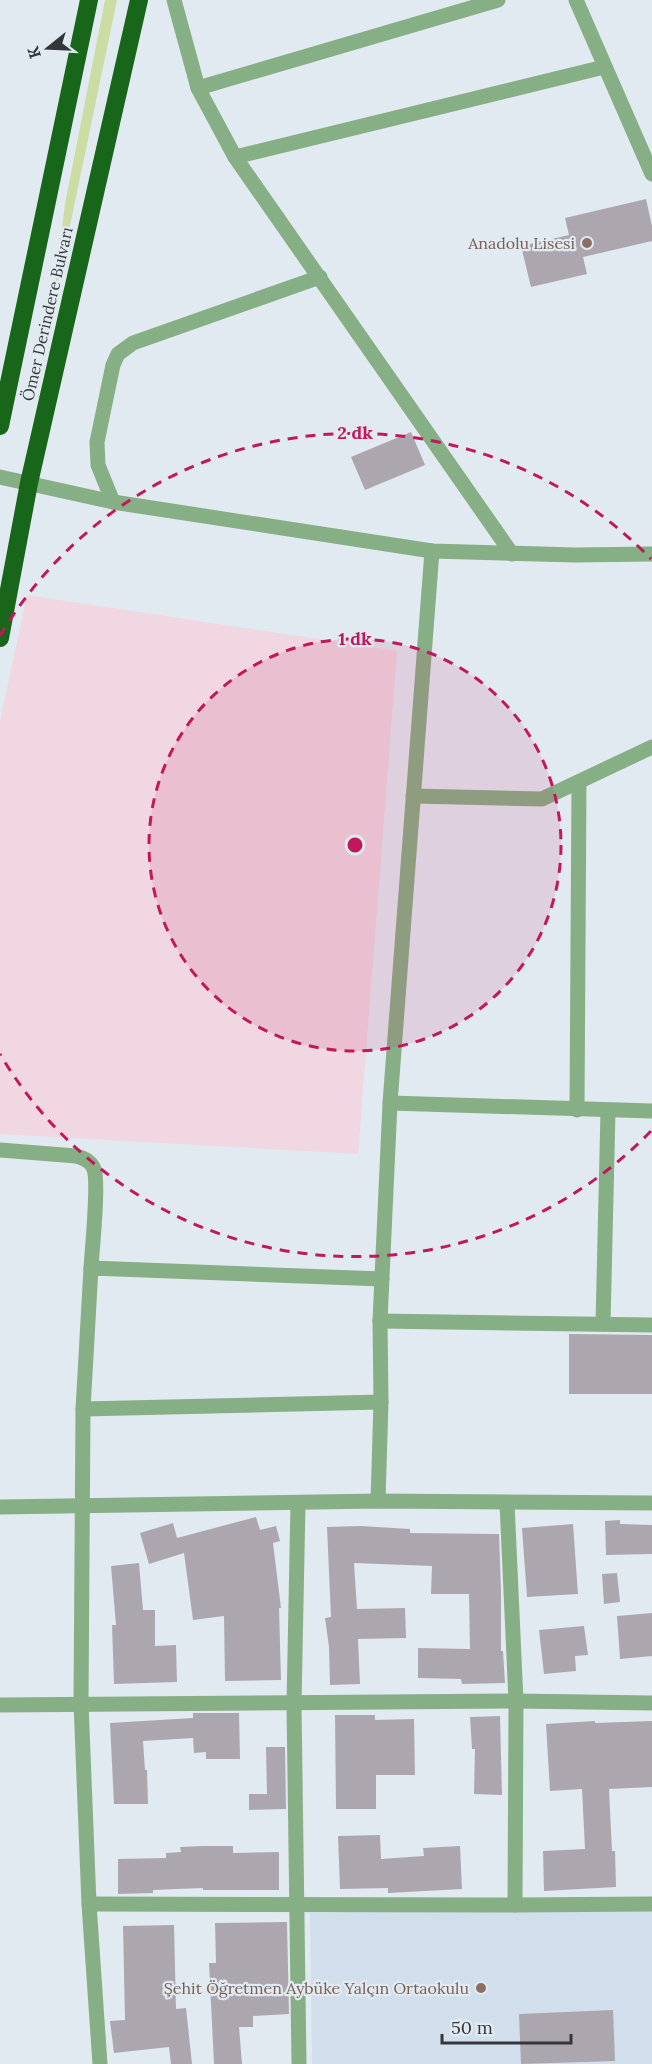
<svg xmlns="http://www.w3.org/2000/svg" width="652" height="2064" viewBox="0 0 652 2064" font-family="Lora,serif">
	<rect width="100%" height="100%" fill="#e2eaf1"/>
	<!-- built -->
	<polygon fill="#d1deec" points="652,1908 652,2064 312,2064 310,1913"/>
	<!-- industrial -->
	<polygon fill="#f0d7e1" points="27,595 397,651 358,1154 0,1134 0,721"/>
	<!-- green -->
	<polygon fill="#cddca2" points="105,0 117,0 51,317 65,204"/>
	<!-- building -->
	<g fill="#aca7af">
		<polygon points="646,199 652,226 652,241 583,257 587,274 531,287 521,246 569,235 565,218"/>
		<polygon points="411,432 425,465 365,490 351,457"/>
		<polygon points="569,1334 652,1335 652,1394 569,1394"/>
		<polygon points="256,1517 260,1530 276,1526 280,1541 273,1543 281,1608 279,1608 281,1680 225,1681 224,1616 193,1620 184,1553 149,1564 140,1533 173,1523 177,1538"/>
		<polygon points="620,1520 620,1524 652,1525 652,1554 606,1555 605,1521"/>
		<polygon points="573,1524 578,1594 527,1597 522,1528"/>
		<polygon points="361,1526 410,1529 410,1533 499,1534 501,1591 501,1651 503,1651 505,1683 462,1684 461,1679 418,1678 418,1648 470,1649 469,1594 431,1594 432,1566 354,1563 357,1609 405,1608 406,1638 358,1639 360,1684 330,1685 329,1647 325,1618 331,1617 327,1527"/>
		<polygon points="139,1563 143,1610 155,1610 155,1646 176,1645 177,1682 114,1684 112,1625 116,1625 111,1566"/>
		<polygon points="617,1573 620,1602 604,1604 602,1574"/>
		<polygon points="652,1613 652,1656 620,1659 617,1616"/>
		<polygon points="584,1626 588,1655 575,1656 576,1671 544,1674 539,1630"/>
		<polygon points="193,1713 239,1713 240,1759 206,1759 206,1752 194,1753 193,1738 143,1741 145,1770 147,1770 148,1804 114,1804 110,1723 193,1718"/>
		<polygon points="335,1715 375,1715 375,1720 414,1719 415,1775 376,1775 376,1809 336,1809"/>
		<polygon points="500,1716 502,1795 474,1794 475,1749 472,1749 470,1717"/>
		<polygon points="595,1721 595,1723 652,1721 652,1787 609,1789 612,1851 615,1851 616,1887 544,1891 543,1851 585,1849 582,1789 550,1791 546,1724"/>
		<polygon points="266,1747 285,1747 286,1809 249,1810 249,1794 267,1794"/>
		<polygon points="380,1835 381,1859 424,1856 423,1848 460,1846 462,1889 388,1893 388,1888 340,1889 338,1836"/>
		<polygon points="203,1846 233,1846 233,1853 279,1852 279,1890 203,1890 203,1888 153,1890 153,1893 118,1894 118,1859 166,1858 166,1853 181,1852 180,1847"/>
		<polygon points="287,1922 289,2014 253,2016 253,2027 239,2027 242,2064 214,2064 209,1963 216,1963 215,1923"/>
		<polygon points="174,1925 176,2009 186,2008 192,2064 171,2064 169,2047 114,2053 110,2021 125,2020 123,1926"/>
		<polygon points="613,2010 615,2061 521,2064 519,2014"/>
	</g>
	<g fill="none" stroke-linecap="round" stroke-linejoin="round">
		<!-- minor -->
		<g stroke="#87af85" stroke-width="15">
			<polyline points="174,0 198,88 235,157 512,554"/>
			<polyline points="576,0 652,174"/>
			<polyline points="198,88 498,0"/>
			<polyline points="235,157 604,67"/>
			<polyline points="0,477 113,502 432,551 575,555 652,554"/>
			<polyline points="113,502 98,465 97,442 113,365 118,354 133,343 320,277"/>
			<polyline points="413,796 542,799 652,747"/>
			<polyline points="390,1103 652,1111"/>
			<polyline points="577,1110 579,782"/>
			<path d="M0,1150L76,1156C84,1158 91,1161 94,1169C99,1182 92,1250 91,1268"/>
			<polyline points="380,1321 652,1325"/>
			<polyline points="603,1324 608,1111"/>
			<polyline points="83,1409 381,1402"/>
			<polyline points="378,1501 381,1402 380,1321 390,1103 432,551"/>
			<polyline points="298,1503 294,1704 299,2064"/>
			<polyline points="507,1503 516,1701 515,1905"/>
			<polyline points="0,1507 378,1501 652,1503"/>
			<polyline points="0,1705 516,1701 652,1703"/>
			<polyline points="89,1904 515,1905 652,1904"/>
			<polyline points="100,2064 89,1904 81,1703 83,1409 91,1268 382,1279"/>
		</g>
		<!-- highway -->
		<g stroke="#18661a" stroke-width="18">
			<polyline points="0,426 89,0"/>
			<polyline points="0,638 29,483 139,0"/>
		</g>
	</g>
	<!-- distance rings -->
	<circle cx="355" cy="845" r="206" fill="#c2185b" fill-opacity=".12"/>
	<g fill="none" stroke="#c2185b" stroke-width="3" stroke-dasharray="10 8">
		<circle cx="355" cy="845" r="206"/>
		<path d="M651 1131A412 412 0 0 1 0 1054M0 636A412 412 0 0 1 651 559"/>
	</g>
	<!-- markers -->
	<g fill="#8d6e63" stroke="#e2eaf1" stroke-width="2">
		<circle cx="587" cy="243" r="6"/>
		<circle cx="481" cy="1988" r="6"/>
	</g>
	<g text-anchor="middle" stroke-width="4.5" stroke-linejoin="round" paint-order="stroke">
		<!-- education labels -->
		<g font-size="16" fill="#785e54" stroke="#e2eaf1" text-anchor="end">
			<text x="575" y="249">Anadolu Lisesi</text>
			<text x="469" y="1994">Şehit Öğretmen Aybüke Yalçın Ortaokulu</text>
		</g>
		<!-- street labels -->
		<g font-size="16" fill="#34373a" stroke="#e2eaf1">
			<text transform="translate(47 314) rotate(-77)" y="6">Ömer Derindere Bulvarı</text>
		</g>
	</g>
	<circle cx="355" cy="845" r="9" fill="#c2185b" stroke="#e2eaf1" stroke-width="3"/>
	<g font-size="18" text-anchor="middle" font-weight="bold" fill="#c2185b" stroke="#e2eaf1" stroke-width="4.5" stroke-linejoin="round" paint-order="stroke">
		<text x="355" y="439">2 dk</text>
		<text x="355" y="645">1 dk</text>
	</g>
	<!-- north arrow -->
	<g transform="translate(48 48) rotate(252)" stroke="#e2eaf1" stroke-width="4.5" paint-order="stroke">
	<path d="M0-4.5L10 22L0 15L-10 22Z" fill="#34373a"/>
	<text y="-9" font-size="16" font-weight="bold" text-anchor="middle" fill="#34373a">K</text>
	</g>
	<!-- scale -->
	<path d="M442 2034v9h129v-9" fill="none" stroke="#34373a" stroke-width="3"/>
	<text x="451" y="2034" font-size="18" fill="#34373a" stroke="#e2eaf1" stroke-width="4.5" paint-order="stroke">50 m</text>
</svg>
